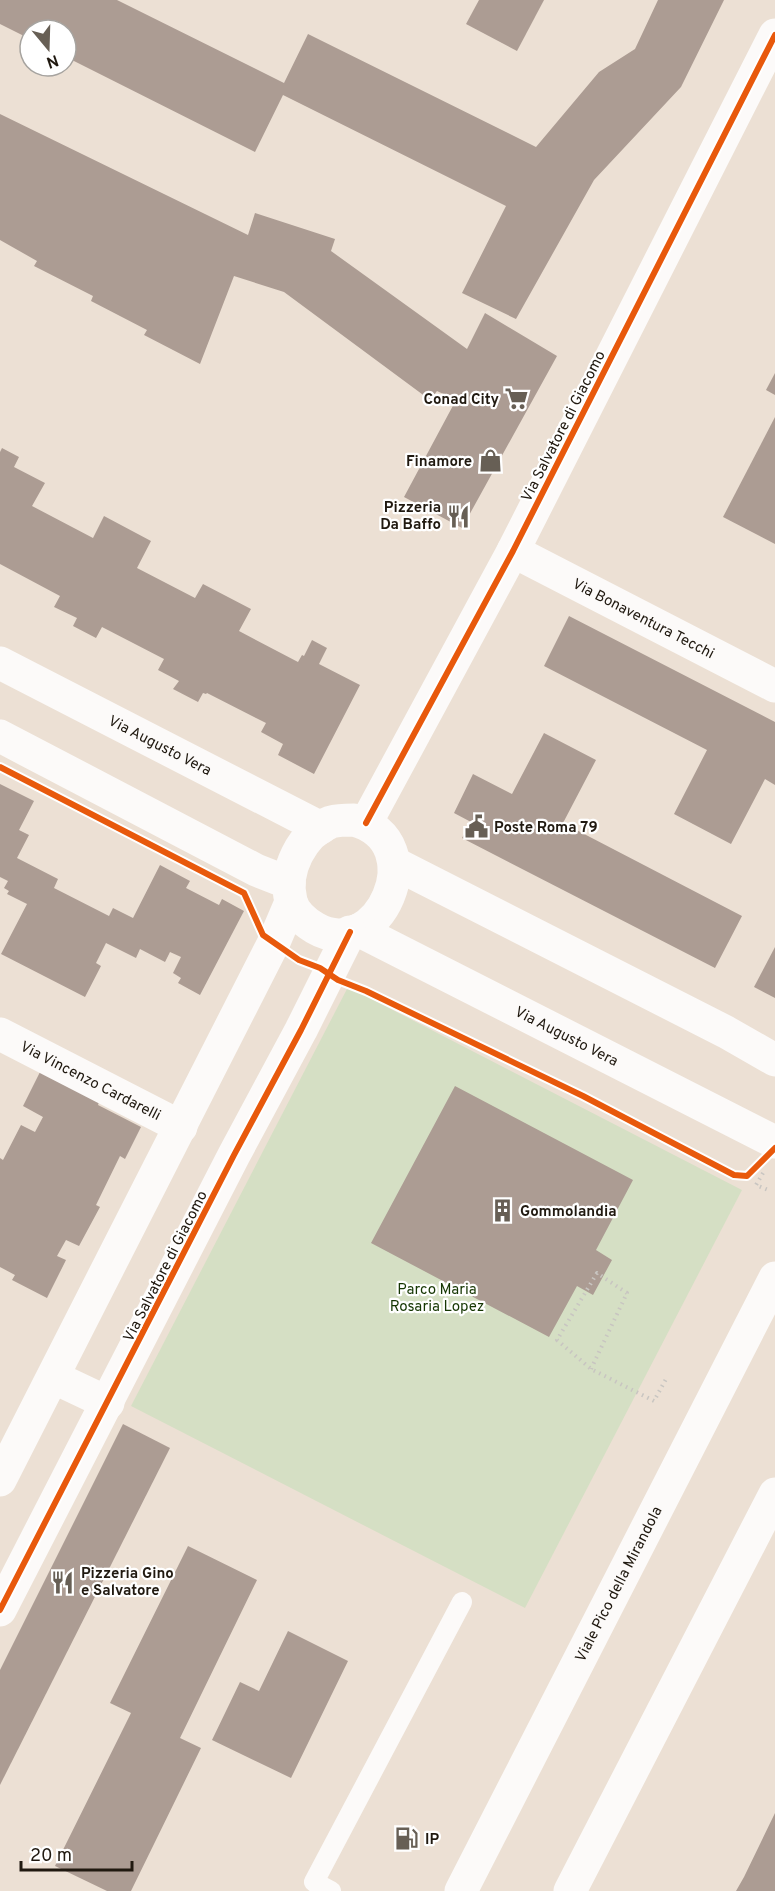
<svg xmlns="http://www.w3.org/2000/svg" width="775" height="1891" viewBox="0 0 775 1891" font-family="Overpass,sans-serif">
	<rect width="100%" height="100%" fill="#ece0d4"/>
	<!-- green -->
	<polygon fill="#d5dfc4" points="348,987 742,1190 525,1608 131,1406"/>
	<!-- building -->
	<g fill="#ac9c93">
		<polygon points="0,0 117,0 284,83 308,34 536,147 599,72 635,49 658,0 724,0 681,87 594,180 516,319 462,293 506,206 283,95 255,152 66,57 66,30 30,30 30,39 0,24"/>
		<polygon points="479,0 544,0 517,51 466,24"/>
		<polygon points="0,114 248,235 255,213 335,239 331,251 467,349 485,313 557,356 462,528 404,497 456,400 437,391 430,400 284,292 234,276 200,364 144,335 147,330 91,301 93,296 34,266 37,261 0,240"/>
		<polygon points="775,373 775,395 766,390"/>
		<polygon points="775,417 775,544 723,517"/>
		<polygon points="2,448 19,457 14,467 45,483 32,506 93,538 104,516 151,541 137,568 195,598 203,584 251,609 239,631 298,662 302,655 304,656 312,640 327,648 319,664 360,685 314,774 278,755 283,744 261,732 266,723 207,693 206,694 203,693 198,702 173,689 179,681 158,670 164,659 102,627 96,638 73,626 77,618 54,607 60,596 0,564 0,452"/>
		<polygon points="569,616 775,722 775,785 765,779 731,844 674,814 707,750 544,666"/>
		<polygon points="544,733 596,760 563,823 742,916 715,968 462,838 471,822 454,813 473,774 512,794"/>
		<polygon points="0,784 34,801 19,830 29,835 17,858 58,879 54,888 109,916 113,908 133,918 160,865 190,881 186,888 219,905 222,899 244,911 200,995 178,983 181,978 173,973 181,957 170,952 165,962 140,949 136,958 106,943 96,963 101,966 85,997 1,954 27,904 7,894 9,891 4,888 8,881 0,877"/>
		<polygon points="775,947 775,998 754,987"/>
		<polygon points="40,1072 99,1102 98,1105 141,1127 125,1159 120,1156 96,1205 100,1207 79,1246 66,1240 57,1256 66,1260 47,1298 12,1280 15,1275 0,1267 0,1158 3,1160 21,1125 35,1132 43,1117 23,1106"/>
		<polygon points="455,1086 633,1180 596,1250 612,1260 593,1295 577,1286 549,1337 371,1243"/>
		<polygon points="123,1424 170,1448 0,1785 0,1670"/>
		<polygon points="188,1546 257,1580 180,1738 201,1748 131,1891 107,1891 55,1866 131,1713 110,1703"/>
		<polygon points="288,1631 348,1661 291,1778 212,1740 240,1682 259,1691"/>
		<polygon points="775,1813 775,1891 736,1891 744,1877"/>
	</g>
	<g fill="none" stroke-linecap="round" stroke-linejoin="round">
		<!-- path -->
		<g stroke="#c8c5c1" stroke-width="4" stroke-dasharray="1.5 4.5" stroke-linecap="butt">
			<polyline points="763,1173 756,1185 768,1190"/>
			<polyline points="591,1369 627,1293 597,1273 557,1340 591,1369 654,1401 666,1379"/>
		</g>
		<!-- service -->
		<polyline stroke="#fcfaf9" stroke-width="20" points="331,1891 314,1882 462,1602"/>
		<!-- minor -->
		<g stroke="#fcfaf9" stroke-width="33">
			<path id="s1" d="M513,551L775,686"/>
			<path id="s2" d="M0,663L321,828"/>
			<polyline points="0,736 256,870 289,883"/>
			<path d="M354,820C435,842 378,965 315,928C305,922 294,913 291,901C283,871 302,833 331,822C338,820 347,820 354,820Z"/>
			<polyline points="366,823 513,551 775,35"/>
			<polyline points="394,863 726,1032 775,1060"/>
			<path id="s3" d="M358,930L775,1142"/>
			<path id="s4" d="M0,1034L181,1127"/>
			<polyline points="53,1377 108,1403"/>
			<polyline points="0,1480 274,942 291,902"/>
			<polyline points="0,1610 234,1155 301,1030 350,932"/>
		</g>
		<!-- tertiary -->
		<g stroke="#fcfaf9" stroke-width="33">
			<path id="s5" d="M461,1891L775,1278"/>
			<polyline points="570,1891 775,1494"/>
		</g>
		<defs>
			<g id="cycleway">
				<polyline points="0,767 244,893 263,935 299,960 320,968 338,980 366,991 583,1096 734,1175 747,1176 775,1148"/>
				<polyline points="366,823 513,551 775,35"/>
				<polyline points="0,1610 234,1155 301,1030 350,932"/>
			</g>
		</defs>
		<!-- cycleway casing -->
		<use href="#cycleway" stroke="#fff" stroke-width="10"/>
		<!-- cycleway -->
		<use href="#cycleway" stroke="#e8590c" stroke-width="6"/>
	</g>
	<!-- icons -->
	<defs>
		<symbol id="supermarket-bare" viewBox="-9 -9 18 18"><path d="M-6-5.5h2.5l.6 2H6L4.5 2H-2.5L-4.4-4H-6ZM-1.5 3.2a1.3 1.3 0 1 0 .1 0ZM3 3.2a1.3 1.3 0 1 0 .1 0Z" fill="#675f55" stroke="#fff" stroke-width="2.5" paint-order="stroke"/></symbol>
		<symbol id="shop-bare" viewBox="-9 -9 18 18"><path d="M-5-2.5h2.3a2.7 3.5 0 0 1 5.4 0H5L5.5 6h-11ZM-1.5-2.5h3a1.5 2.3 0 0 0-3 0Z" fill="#675f55" stroke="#fff" stroke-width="2.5" paint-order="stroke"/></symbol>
		<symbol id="restaurant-bare" viewBox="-9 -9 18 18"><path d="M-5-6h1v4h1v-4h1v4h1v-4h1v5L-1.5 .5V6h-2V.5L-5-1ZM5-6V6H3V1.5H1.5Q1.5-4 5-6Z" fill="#675f55" stroke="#fff" stroke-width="2.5" paint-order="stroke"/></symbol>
		<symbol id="civic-bare" viewBox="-9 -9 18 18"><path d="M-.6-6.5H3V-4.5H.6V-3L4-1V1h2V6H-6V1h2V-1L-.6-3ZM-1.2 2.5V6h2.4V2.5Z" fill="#675f55" stroke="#fff" stroke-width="2.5" paint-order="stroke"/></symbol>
		<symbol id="building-bare" viewBox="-9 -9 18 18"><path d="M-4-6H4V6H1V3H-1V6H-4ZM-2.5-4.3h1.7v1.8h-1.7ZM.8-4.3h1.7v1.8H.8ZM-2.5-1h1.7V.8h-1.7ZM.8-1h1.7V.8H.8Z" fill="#675f55" stroke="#fff" stroke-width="2.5" paint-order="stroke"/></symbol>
		<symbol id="fuel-bare" viewBox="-9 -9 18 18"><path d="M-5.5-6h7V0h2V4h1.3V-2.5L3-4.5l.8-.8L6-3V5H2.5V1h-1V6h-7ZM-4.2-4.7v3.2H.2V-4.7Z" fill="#675f55" stroke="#fff" stroke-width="2.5" paint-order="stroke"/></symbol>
	</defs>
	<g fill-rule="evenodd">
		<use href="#supermarket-bare" x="500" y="382" width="33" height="33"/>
		<use href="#shop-bare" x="474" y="444" width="33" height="33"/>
		<use href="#restaurant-bare" x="442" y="500" width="33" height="33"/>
		<use href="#civic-bare" x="460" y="810" width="33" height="33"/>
		<use href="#building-bare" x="486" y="1194" width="33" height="33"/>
		<use href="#restaurant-bare" x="46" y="1566" width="33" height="33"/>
		<use href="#fuel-bare" x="390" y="1822" width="33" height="33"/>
	</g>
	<g text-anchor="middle" stroke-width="4.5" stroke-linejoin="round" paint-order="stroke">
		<!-- poi labels -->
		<g font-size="15" font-weight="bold" fill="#201910" stroke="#fff" text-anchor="start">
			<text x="499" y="404" text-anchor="end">Conad City</text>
			<text x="472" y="466" text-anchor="end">Finamore</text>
			<text x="441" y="512" text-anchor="end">Pizzeria<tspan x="441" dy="17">Da Baffo</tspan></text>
			<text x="494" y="832">Poste Roma 79</text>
			<text x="520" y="1216">Gommolandia</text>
			<text x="81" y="1578">Pizzeria Gino<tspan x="81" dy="17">e Salvatore</tspan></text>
			<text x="425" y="1844">IP</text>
		</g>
		<!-- street labels -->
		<g font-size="15" fill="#201910" stroke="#fff">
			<text transform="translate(563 426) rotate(-63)" y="5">Via Salvatore di Giacomo</text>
			<text dy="5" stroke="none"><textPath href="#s1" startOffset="147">Via Bonaventura Tecchi</textPath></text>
			<text dy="5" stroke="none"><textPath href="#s2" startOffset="180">Via Augusto Vera</textPath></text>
			<text dy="5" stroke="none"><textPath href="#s3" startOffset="234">Via Augusto Vera</textPath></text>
			<text dy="5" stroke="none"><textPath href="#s4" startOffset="102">Via Vincenzo Cardarelli</textPath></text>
			<text transform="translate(165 1266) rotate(-63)" y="5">Via Salvatore di Giacomo</text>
			<text dy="5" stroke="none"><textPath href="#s5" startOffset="345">Viale Pico della Mirandola</textPath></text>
		</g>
		<!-- park labels -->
		<g font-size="15" fill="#153602" stroke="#fff">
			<text x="437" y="1294">Parco Maria<tspan x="437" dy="17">Rosaria Lopez</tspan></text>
		</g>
	</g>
	<!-- north arrow -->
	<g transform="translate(48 48) rotate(161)"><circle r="28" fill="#ffffff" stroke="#a6a39f" stroke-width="1.5"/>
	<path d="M0-4.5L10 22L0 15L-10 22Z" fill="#675f55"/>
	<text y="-9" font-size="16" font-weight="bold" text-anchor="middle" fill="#201910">N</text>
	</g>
	<!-- scale -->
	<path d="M21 1861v9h111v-9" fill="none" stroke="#201910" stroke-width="3"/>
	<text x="30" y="1861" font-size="18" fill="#201910" stroke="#ffffff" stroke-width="4.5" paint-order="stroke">20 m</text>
</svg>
